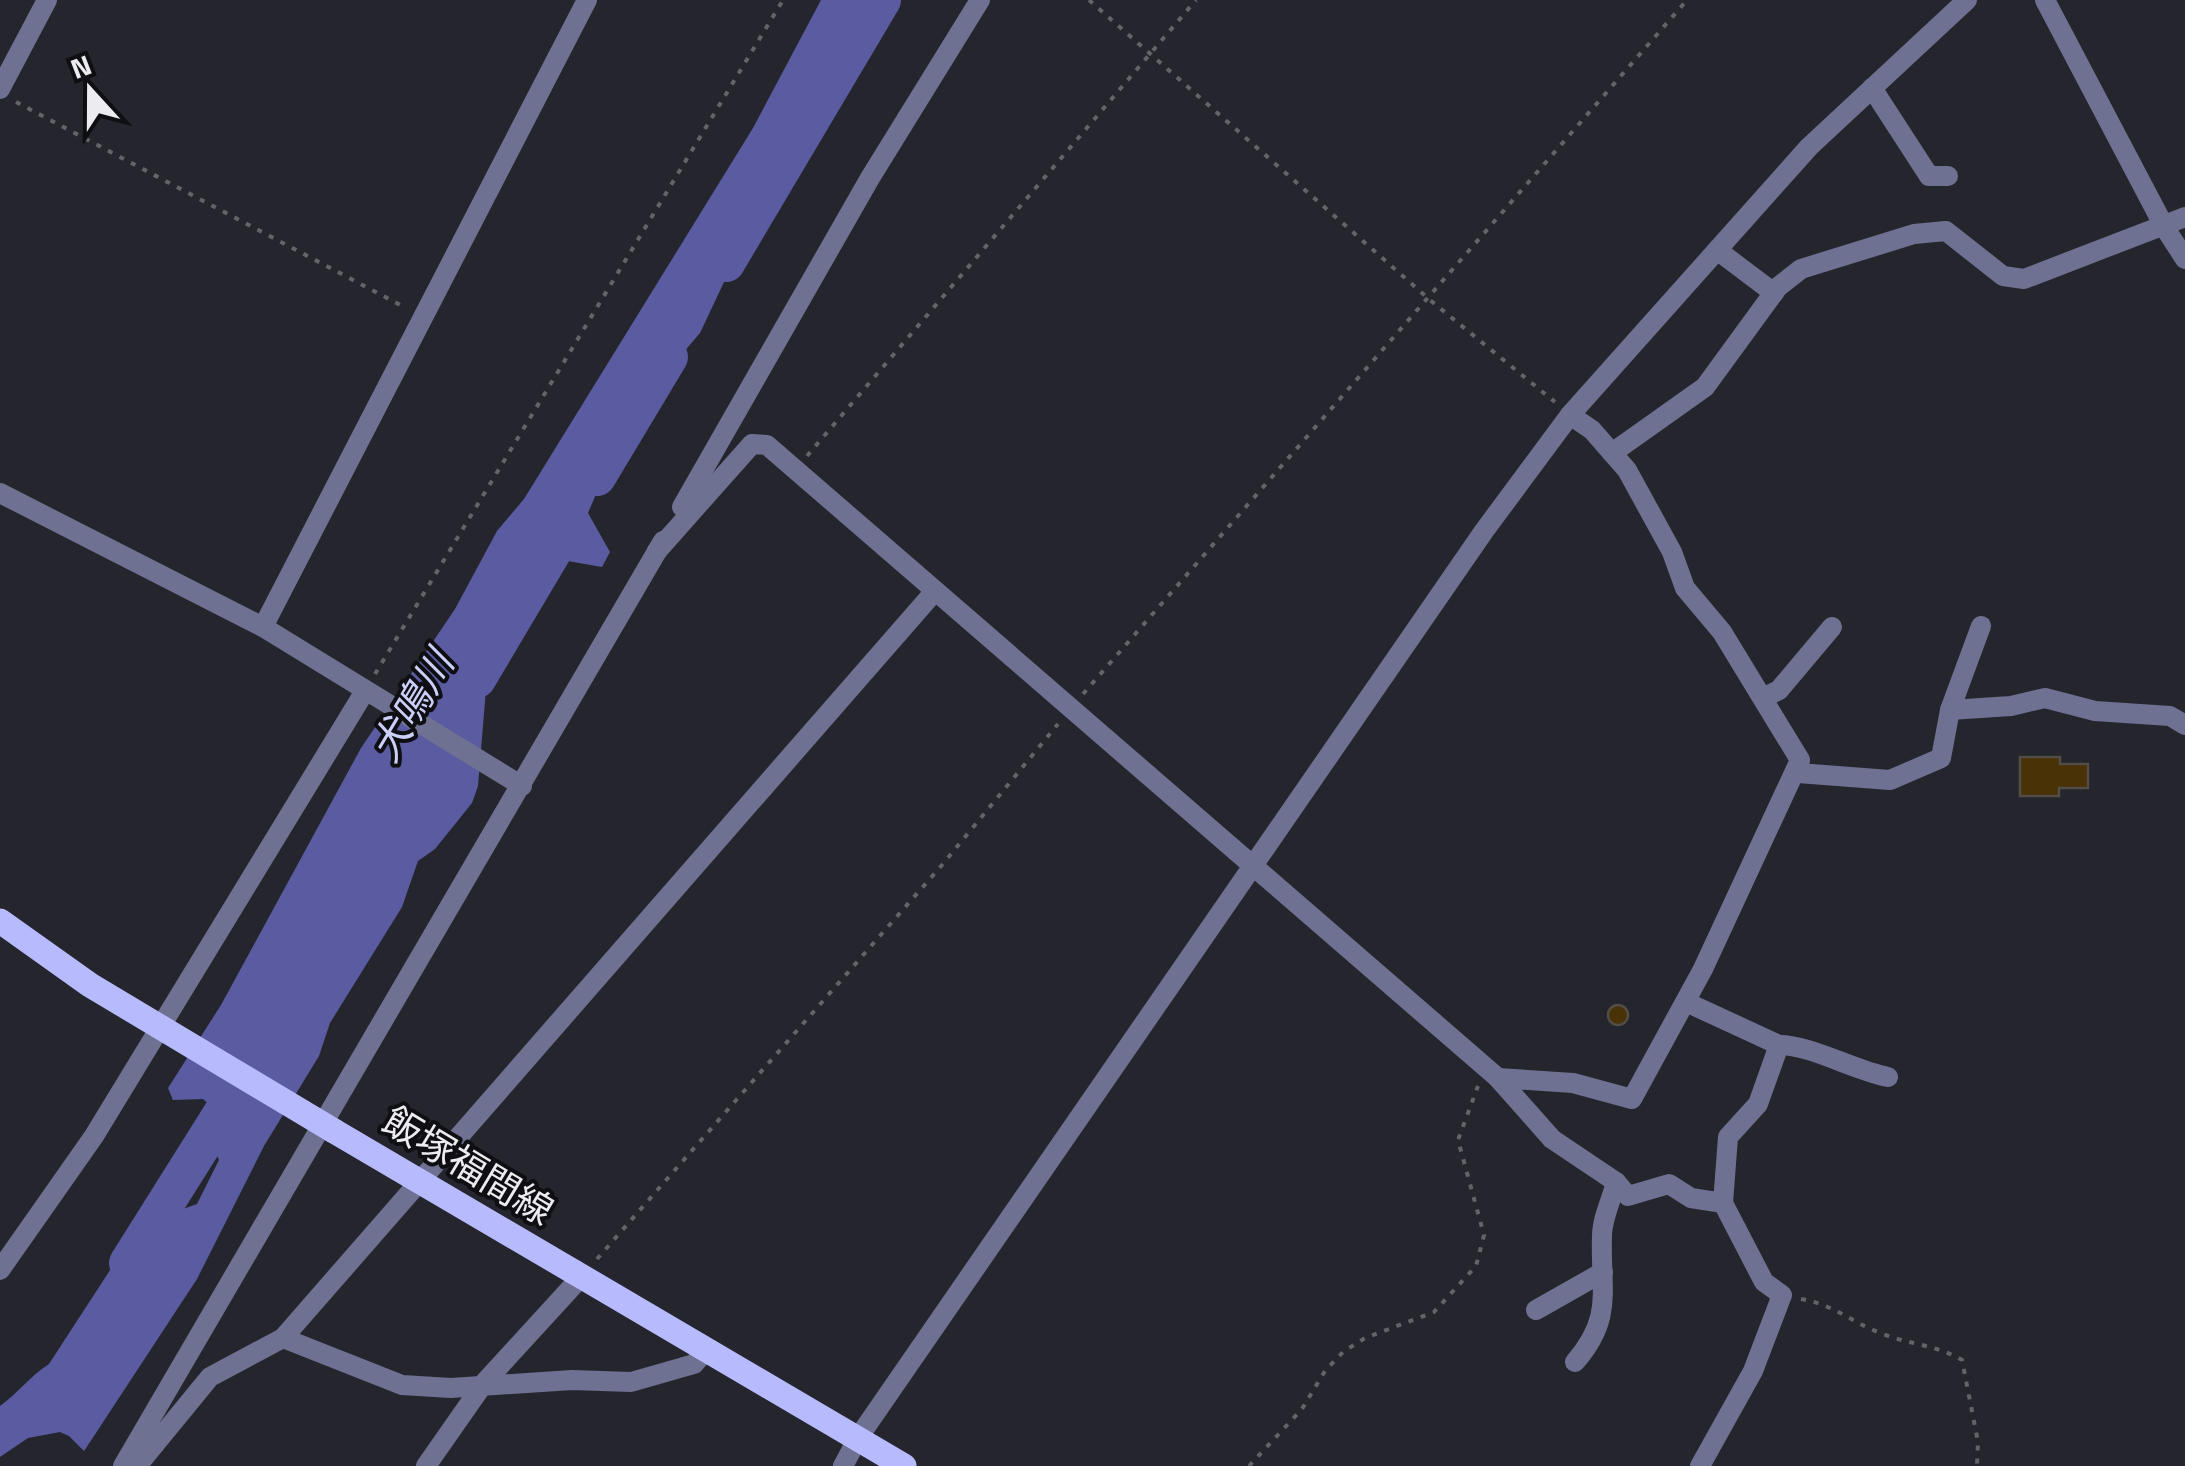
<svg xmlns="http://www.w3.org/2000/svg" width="2185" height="1466" viewBox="0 0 2185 1466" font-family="'Titillium Web','Noto Sans JP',sans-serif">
	<rect width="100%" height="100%" fill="#25262d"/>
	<!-- water -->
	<path fill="#5a5ba0" d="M821,0H878L791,140L700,333L630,415L588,513L610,552L602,567L556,559L538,570L517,598L504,626L486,689L478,786L472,803L435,849L418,861L402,907L330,1023L319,1056L264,1146L197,1279L92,1439L84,1451L69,1436L60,1432L28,1438L0,1457V1406C18,1393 30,1376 49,1364L140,1224L197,1204L219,1160L214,1148L228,1121L203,1099L173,1100L168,1088L221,1005L361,748L455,609L497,531L524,499L753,128Z"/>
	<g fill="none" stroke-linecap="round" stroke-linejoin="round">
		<!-- river -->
		<g stroke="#5a5ba0" stroke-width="38">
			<polyline points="726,263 882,0"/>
			<polyline points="597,477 669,357"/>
			<polyline points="477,679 569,524"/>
			<polyline points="128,1263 248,1072"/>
		</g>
	</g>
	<!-- building -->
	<g fill="#493205" stroke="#524d46" stroke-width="2.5">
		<polygon points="2020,757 2060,757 2060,764 2088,764 2088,788 2059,788 2059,796 2020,796"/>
		<circle cx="1618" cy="1015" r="10"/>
	</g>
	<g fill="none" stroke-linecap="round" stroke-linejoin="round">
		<!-- path -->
		<g stroke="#63646a" stroke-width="4" stroke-dasharray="5 8" stroke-linecap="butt">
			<polyline points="1089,0 1430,300 1555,402"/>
			<polyline points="16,102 406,308"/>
			<polyline points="807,456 1196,0"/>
			<polyline points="375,674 783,0"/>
			<polyline points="1083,694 1687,0"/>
			<polyline points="597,1259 942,865 1058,724"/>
			<path d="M1801,1299C1832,1304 1852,1322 1880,1333C1907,1344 1937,1345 1962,1360L1978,1442L1977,1466"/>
			<polyline points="1249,1466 1302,1409 1325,1371 1343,1352 1365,1338 1434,1312 1476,1266 1484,1235 1458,1140 1478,1086"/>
		</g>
		<!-- minor -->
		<g stroke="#6e7191" stroke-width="20">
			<polyline points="2045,0 2165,228 2185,259"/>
			<polyline points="1872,88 1929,176 1948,176"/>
			<polyline points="0,89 47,0"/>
			<polyline points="1717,250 1774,293"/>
			<polyline points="1612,453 1705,387 1778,287 1801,269 1914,234 1946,231 2003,276 2024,279 2185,217"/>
			<polyline points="0,493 263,627 522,786"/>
			<polyline points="682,507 870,178 980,0"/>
			<polyline points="657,551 752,444 767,445 1498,1078 1552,1139 1616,1182 1628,1196 1669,1184 1691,1198 1723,1203 1764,1282 1782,1295 1753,1371 1700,1466"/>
			<polyline points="263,627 587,0"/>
			<polyline points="1763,698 1779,690 1832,627"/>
			<polyline points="1950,710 1981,626"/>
			<polyline points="1798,773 1890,780 1941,758 1950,710 2011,706 2045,698 2095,711 2170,716 2185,725"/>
			<polyline points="1686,1002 1779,1045 1758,1104 1728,1137 1723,1203"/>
			<path d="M1779,1045C1811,1045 1853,1070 1888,1077"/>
			<polyline points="1498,1078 1573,1083 1632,1099 1703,969 1800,760 1722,632 1685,588 1672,552 1627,470 1592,430 1570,415"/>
			<polyline points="0,1270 94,1136 365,691"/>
			<polyline points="1536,1310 1603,1272"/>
			<polyline points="283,1338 402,1385 451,1388 572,1380 631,1382 694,1364 706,1350"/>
			<path d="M1575,1362C1614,1317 1600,1291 1602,1236C1602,1218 1612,1199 1616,1182"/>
			<polyline points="123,1466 663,541"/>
			<polyline points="137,1466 210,1377 283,1338 935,591"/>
			<polyline points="426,1466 484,1383 581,1277"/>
			<polyline points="843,1466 858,1438"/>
		</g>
		<!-- tertiary -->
		<polyline stroke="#6e7191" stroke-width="20" points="858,1438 1484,531 1570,415 1809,147 1967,0"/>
		<!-- primary -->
		<g stroke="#b7bbfe" stroke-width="25">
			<polyline points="0,921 90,985 334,1131"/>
			<polyline points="574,1272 904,1466"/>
		</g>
		<!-- primary-bridge -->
		<polyline stroke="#b7bbfe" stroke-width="25" points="334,1131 574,1272"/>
	</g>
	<g text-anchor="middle" stroke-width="8" stroke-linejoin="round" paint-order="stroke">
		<!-- street labels -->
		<g font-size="38" fill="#ebebf0" stroke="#0f0f13">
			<text transform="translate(468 1166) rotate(31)" y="13">飯塚福間線</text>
		</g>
		<!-- water labels -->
		<g font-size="40" font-style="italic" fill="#ccd0f8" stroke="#0f0f13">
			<text transform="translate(412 706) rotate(-59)" y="14">犬鳴川</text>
		</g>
	</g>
	<!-- north arrow -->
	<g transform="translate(90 90) rotate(339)" stroke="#0f0f13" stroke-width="8" paint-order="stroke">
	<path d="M0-8L18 38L0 25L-18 38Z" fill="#ebebf0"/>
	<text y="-15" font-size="28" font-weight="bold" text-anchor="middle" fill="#ebebf0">N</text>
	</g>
</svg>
